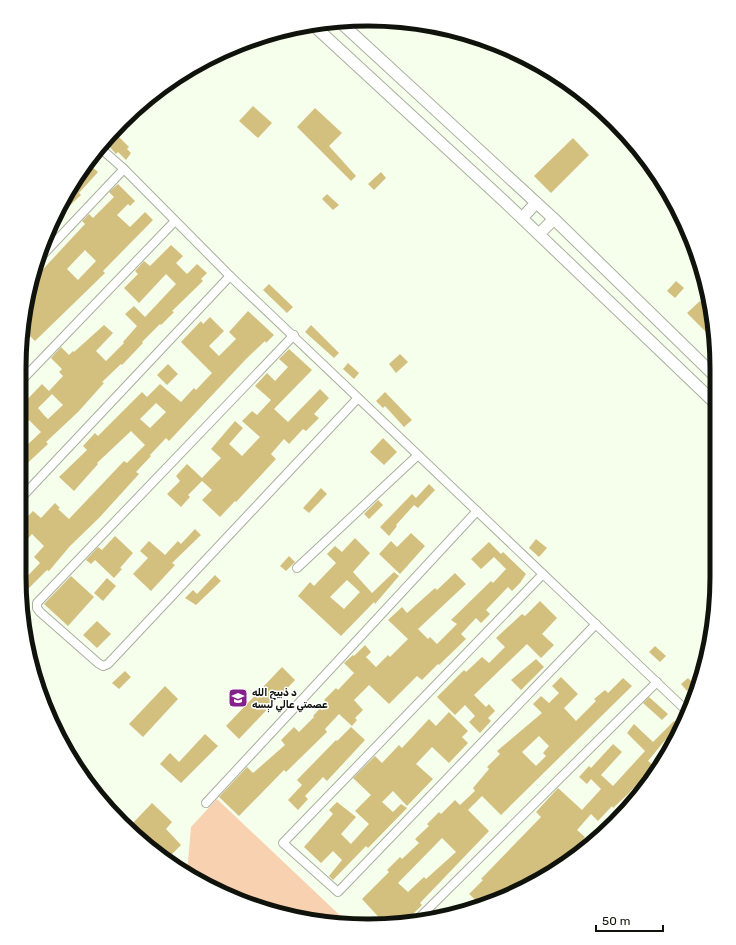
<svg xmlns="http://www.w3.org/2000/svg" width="736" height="945" viewBox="0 0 736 945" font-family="Rubik,'Noto Sans Arabic',sans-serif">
	<rect width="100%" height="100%" fill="#f6feec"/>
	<!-- green -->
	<polygon fill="#f8d1b1" points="217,799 348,923 278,914 194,879 187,874 191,827"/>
	<!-- building -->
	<g fill="#d3c07e" fill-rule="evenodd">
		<polygon points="253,106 272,123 258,138 239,121"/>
		<polygon points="315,108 342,133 329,146 356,176 351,181 297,127"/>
		<polygon points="116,134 129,147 127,149 131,153 126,160 118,152 116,154 106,143"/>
		<polygon points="573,138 589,155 551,193 534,176"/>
		<polygon points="87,163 98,172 79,193 81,195 62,213 61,212"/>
		<polygon points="381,172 386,178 374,190 368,184"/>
		<path d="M118,184L135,201L130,206L128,204L117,215L130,227L145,212L153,220L103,271L105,273L35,341L23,329L33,280L85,224L82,221L89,214L93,218L114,197L109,192ZM85,250L96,261L78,280L67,269Z"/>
		<polygon points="327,194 339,205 333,210 322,199"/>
		<polygon points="171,245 183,256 176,263 187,274 197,264 207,273 201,279 203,281 172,311 174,312 161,325 160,324 142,342 143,343 122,365 121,364 102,382 104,383 78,412 46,442 48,444 19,471 19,443 24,448 41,432 29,420 19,430 20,407 42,384 52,394 38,408 43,414 48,419 63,405 49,391 63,376 59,372 62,369 51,358 61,347 69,355 73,351 74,352 104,325 113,333 96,351 106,361 124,343 123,342 137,326 125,314 134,306 145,317 176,284 166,274 139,303 124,288 138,274 135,271 144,261 150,266"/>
		<polygon points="676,281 684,288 675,298 667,291"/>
		<polygon points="269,284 293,307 287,313 263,290"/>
		<polygon points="700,301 709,311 715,339 707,330 706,332 687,313"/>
		<path d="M248,311L274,335L266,343L265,341L247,358L169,441L166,438L150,455L151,456L136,472L139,474L99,518L70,546L49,571L47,570L21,596L20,584L40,563L34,557L44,546L32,534L19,548V525L33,511L41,518L55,503L60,508L58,509L69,519L124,461L127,463L145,445L131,431L97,463L98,464L74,491L59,477L87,450L83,446L95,433L98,436L142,392L147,397L160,384L181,402L194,388L196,390L212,373L181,342L201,321L203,324L210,317L224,331L209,346L219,356L236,339L229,332ZM156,403L166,412L150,428L140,419Z"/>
		<polygon points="311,325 339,353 334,358 305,332"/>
		<polygon points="289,349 312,370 274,409 288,422 320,389 329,398 314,414 319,418 306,431 303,429 289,444 284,439 271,454 276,459 236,502 235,501 220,517 202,500 212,490 202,481 188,495 190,497 181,507 167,494 180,481 176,476 187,464 202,478 221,458 211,449 235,421 243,428 229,444 242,456 260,437 242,421 252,411 257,415 271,400 255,386 267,373 275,381 288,367 279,359"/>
		<polygon points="400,354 408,362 396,373 389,364"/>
		<polygon points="348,363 359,373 354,379 343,369"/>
		<polygon points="168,364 178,374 167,385 157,375"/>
		<polygon points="385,392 412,420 404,427 385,406 383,408 376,401"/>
		<polygon points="383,438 397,452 384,465 370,452"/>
		<polygon points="429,484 435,490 418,508 414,505 396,525 397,526 389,536 380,527 412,494 416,498"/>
		<polygon points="321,488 327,494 309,513 303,508"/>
		<polygon points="378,500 383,505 369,519 364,514"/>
		<polygon points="195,529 201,535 172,563 175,565 151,591 133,574 148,558 140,551 149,541 165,555 178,541 181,544"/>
		<polygon points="411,533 425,546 400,574 379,554 391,541 397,547"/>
		<polygon points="115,536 133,553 120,568 122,569 114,578 95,560 91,564 86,560 98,547 102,550"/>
		<path d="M355,538L370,553L353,572L372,593L394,572L399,576L375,604L374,602L341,636L298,596L310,582L314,586L336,563L327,554L335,546L342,552ZM347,580L360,592L344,609L330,597Z"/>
		<polygon points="536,539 547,548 539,557 529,548"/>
		<polygon points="489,542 501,554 503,552 526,574 520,583 512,591 508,587 486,610 490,614 481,623 476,618 461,634 466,639 439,665 438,664 422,680 417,676 389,704 369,685 354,700 363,710 355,718 357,720 352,726 339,714 325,729 327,732 286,772 284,770 239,816 219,797 247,767 253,773 285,745 281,740 294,727 299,732 314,717 313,716 326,702 324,700 336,688 338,690 354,673 344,663 353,655 354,656 365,645 371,652 366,657 376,667 388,655 390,657 408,639 388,620 402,607 407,613 435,588 437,590 455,573 466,584 418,629 428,639 430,637 437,644 457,624 451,620 491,581 493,583 506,569 494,557 481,569 471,559"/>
		<polygon points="289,556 295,562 286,571 280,566"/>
		<polygon points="215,575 221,581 196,605 185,598 193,590 197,594"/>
		<polygon points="71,576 94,597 68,626 44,604"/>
		<polygon points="107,578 116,586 103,601 94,593"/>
		<polygon points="540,601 557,618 542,634 554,645 541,658 527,644 474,695 486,707 489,704 495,711 488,718 491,721 480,733 469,722 475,716 465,705 455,715 437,697 464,670 466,672 482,657 489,663 505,647 496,638 522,614 525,616"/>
		<polygon points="97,621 111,634 97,648 83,635"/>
		<polygon points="655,646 666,656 660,662 649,652"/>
		<polygon points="536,659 544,667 521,690 511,680"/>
		<polygon points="282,667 295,680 239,739 226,726"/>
		<polygon points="125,671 131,677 119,689 112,683"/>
		<path d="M561,677L578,694L564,708L576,721L596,701L594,699L605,690L608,693L623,678L632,686L501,815L482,796L468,810L489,831L420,903L422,905L411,916L409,915L403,921L385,924L362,899L389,872L387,870L400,857L402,859L419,843L415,839L429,826L427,824L439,812L441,814L455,800L460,805L475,791L473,788L489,769L487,767L500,754L497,751L542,713L533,704L541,696L549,703L559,693L552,686ZM539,736L549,746L543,753L546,756L536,766L522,752ZM442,838L456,852L426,879L424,877L408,892L398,883Z"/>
		<polygon points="688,678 694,684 687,691 681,684"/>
		<polygon points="165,686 178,699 143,737 129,724"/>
		<polygon points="649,697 668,714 662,720 643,703"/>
		<polygon points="449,712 468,731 462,737 468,743 449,763 432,747 416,764 433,779 407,806 393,791 382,802 393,812 401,804 407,808 368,848 366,846 333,880 329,876 342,860 333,851 321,863 304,847 333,814 329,810 337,802 356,817 341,834 351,844 369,824 355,811 371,795 353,778 375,756 382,763 399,745 402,748 429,719 436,726"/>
		<polygon points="674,721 678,724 675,728 677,730 673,733 676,737 672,745 666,739 648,761 654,766 628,794 613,808 612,806 598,821 591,814 577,830 585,837 562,864 543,879 501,896 496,892 491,894 481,905 469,894 483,880 481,879 541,817 536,812 558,788 582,810 601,789 591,779 587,784 579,777 589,766 591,768 613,744 622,752 601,775 613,786 645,751 627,733 634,724 653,742"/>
		<polygon points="351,727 365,740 327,781 323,777 305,796 308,799 298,810 288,800 302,785 297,780 336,740 337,741"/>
		<polygon points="205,734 218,746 181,783 160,764 170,753 179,762"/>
		<polygon points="152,803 172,822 166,829 181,845 167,859 150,846 153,843 133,823"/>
	</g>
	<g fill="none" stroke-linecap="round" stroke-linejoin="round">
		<defs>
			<g id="street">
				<polyline points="99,147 124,169 230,276 689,713"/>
				<polyline points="36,262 124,169"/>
				<polyline points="294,335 37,603 37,608 40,612 98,663 103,666 108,664 358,398"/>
				<polyline points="20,382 175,221"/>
				<polyline points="19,500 230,276"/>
				<polyline points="297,568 418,455"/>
				<polyline points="543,574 283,843 338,892 596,624"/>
				<polyline points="206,803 477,511"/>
				<polyline points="418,919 657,682"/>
			</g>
			<g id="secondary">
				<polyline points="339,21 554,219 716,377"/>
				<polyline points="312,24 505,202 716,404"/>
				<polyline points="522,218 536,203"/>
				<polyline points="539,234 554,219"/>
			</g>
		</defs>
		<!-- street casing -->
		<use href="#street" stroke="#a8af9e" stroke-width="10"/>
		<!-- secondary casing -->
		<use href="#secondary" stroke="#a8af9e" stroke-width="13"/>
		<!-- street -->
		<use href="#street" stroke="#fff" stroke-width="8"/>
		<!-- secondary -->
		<use href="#secondary" stroke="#fff" stroke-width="11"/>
	</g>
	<!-- icons -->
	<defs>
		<symbol id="school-square" viewBox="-11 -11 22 22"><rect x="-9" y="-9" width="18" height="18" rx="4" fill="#84218a" stroke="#fff"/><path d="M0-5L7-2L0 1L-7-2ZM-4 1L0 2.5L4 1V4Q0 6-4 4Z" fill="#fff"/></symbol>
	</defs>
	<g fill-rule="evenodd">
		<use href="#school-square" x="227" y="687" width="22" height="22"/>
	</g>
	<g text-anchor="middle" stroke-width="3" stroke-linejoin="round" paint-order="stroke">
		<!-- poi labels -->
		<g font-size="10" font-weight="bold" fill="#10120c" stroke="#fff" text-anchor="start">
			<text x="252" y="696">د ذبیح الله<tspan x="252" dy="12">عصمتي عالي لېسه</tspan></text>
		</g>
	</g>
	<!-- crop -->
	<path d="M0 0H736V945H0ZM368 26H368A342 342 0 0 1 710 368V577A342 342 0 0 1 368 919H368A342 342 0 0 1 26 577V368A342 342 0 0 1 368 26Z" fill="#fff" fill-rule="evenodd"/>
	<path fill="none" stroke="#10120c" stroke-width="5" d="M368 26H368A342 342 0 0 1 710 368V577A342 342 0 0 1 368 919H368A342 342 0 0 1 26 577V368A342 342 0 0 1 368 26Z"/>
	<!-- scale -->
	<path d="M596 925v6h67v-6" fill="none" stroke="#10120c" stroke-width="2"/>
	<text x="602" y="925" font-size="12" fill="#10120c" stroke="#ffffff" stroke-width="3" paint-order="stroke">50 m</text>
</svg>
